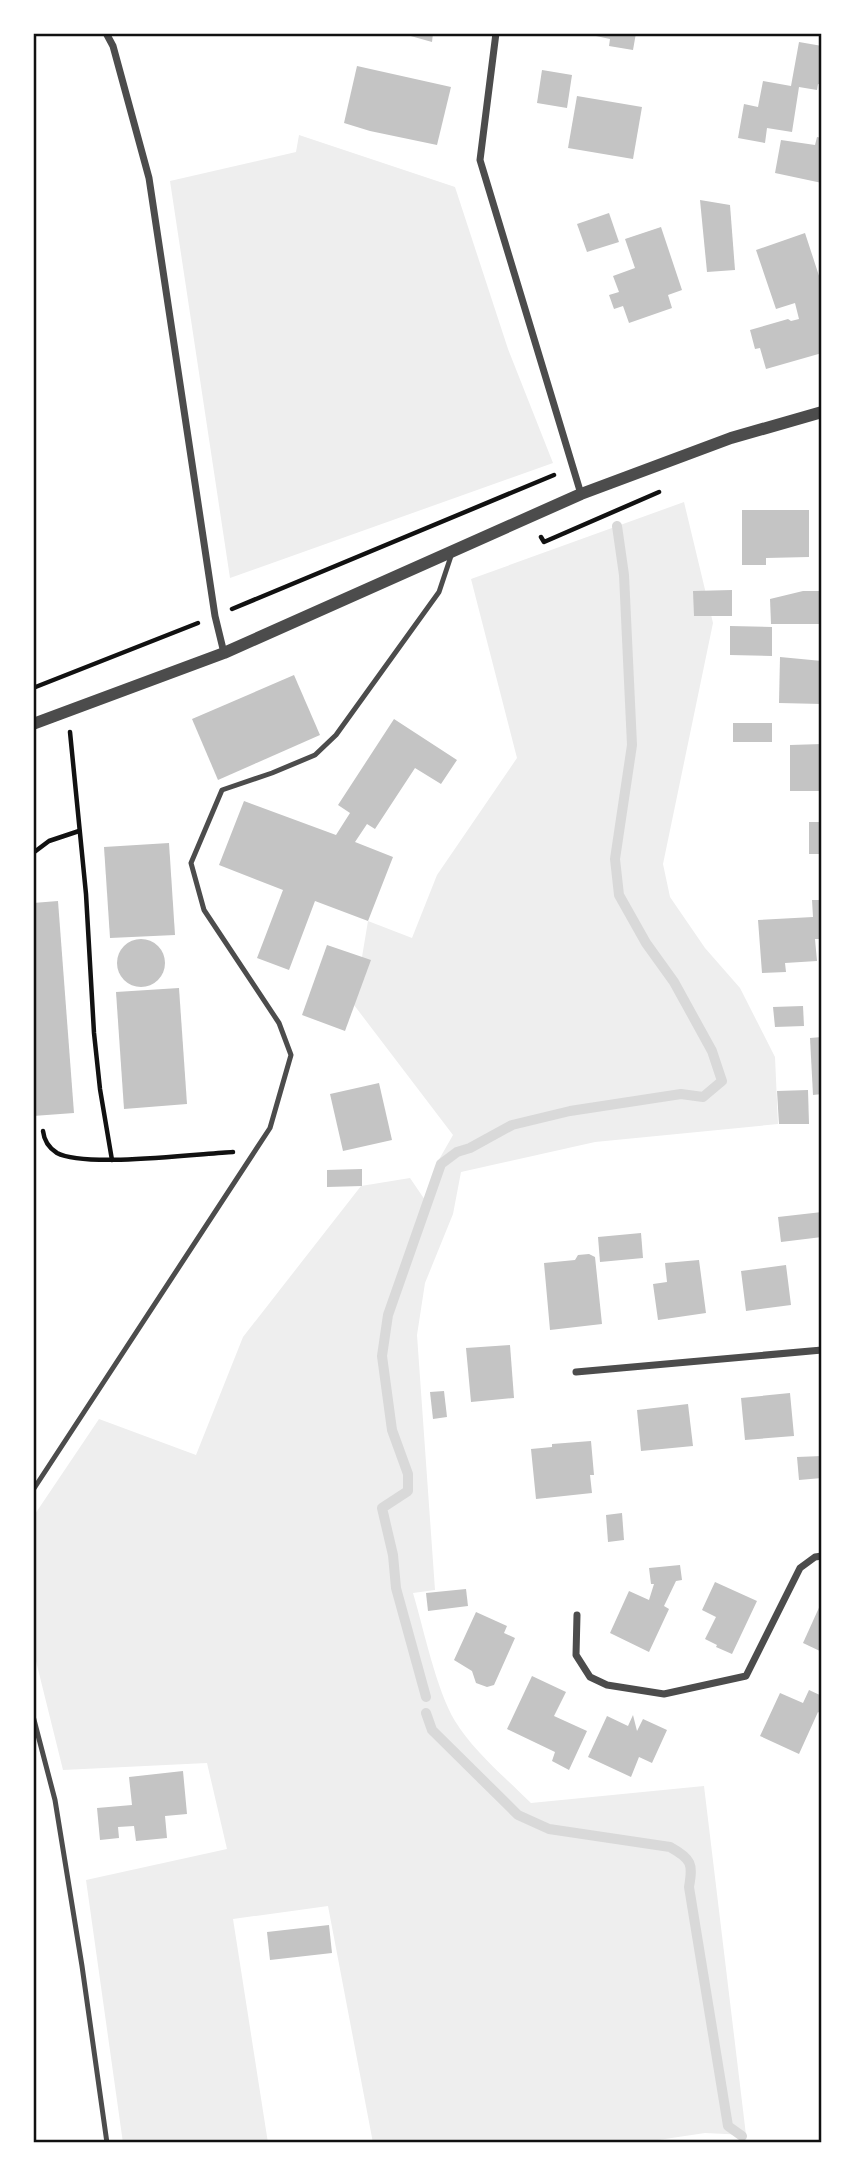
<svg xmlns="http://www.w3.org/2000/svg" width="855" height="2176" viewBox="0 0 855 2176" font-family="'Open Sans',sans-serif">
	<rect width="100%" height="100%" fill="#fff"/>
	<!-- green -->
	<g fill="#eee">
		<polygon points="299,135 455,187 508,349 553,463 230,578 170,181 296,152"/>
		<path d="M684,502L713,623L663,864L670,897L705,948L740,988L775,1057L778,1124L595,1142L461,1172L453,1214L425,1283L417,1335L435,1590L413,1593C424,1630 436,1689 455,1721C474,1752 506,1778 531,1803L704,1786L746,2135L705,2133L638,2143H373L328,1906L233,1919L268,2143H123L86,1880L227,1849L207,1763L63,1770L33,1649V1517L99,1419L196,1455L243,1337L361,1186L410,1178L425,1200L437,1163L453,1135L354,1005L368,921L412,938L437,875L517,758L471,579Z"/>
	</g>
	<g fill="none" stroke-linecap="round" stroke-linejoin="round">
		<!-- stream -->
		<g stroke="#d9d9d9" stroke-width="10">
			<polyline points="426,1697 396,1588 393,1555 382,1508 408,1491 408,1474 392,1430 382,1356 388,1315 441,1164 457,1152 470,1148 512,1125 570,1111 681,1094 703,1097 722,1081 712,1051 674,982 646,943 619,895 615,859 632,745 624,575 617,526"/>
			<path d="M426,1713L432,1730L518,1815L549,1829L670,1847C692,1859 693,1864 689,1887L728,2126L742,2136"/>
		</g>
	</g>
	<!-- building -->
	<g fill="#c4c4c4">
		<polygon points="400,33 433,33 432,42"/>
		<polygon points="582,33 636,33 633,50 609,46 610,39"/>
		<polygon points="799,42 822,46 822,85 818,84 817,90 799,87 792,132 767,128 765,143 738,138 744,104 758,107 763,81 791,86"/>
		<polygon points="357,66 451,87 437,145 370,131 344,123"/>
		<polygon points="542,70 572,75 567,108 537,103"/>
		<polygon points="577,96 642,107 633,159 568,148"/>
		<polygon points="817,137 822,138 822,183 775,173 781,140 815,145"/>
		<polygon points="700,200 730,205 735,270 707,272"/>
		<polygon points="609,213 619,242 587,252 577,224"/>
		<polygon points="661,227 682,290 668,295 672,308 629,323 623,306 614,309 609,295 619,292 613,276 635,268 625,239"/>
		<polygon points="805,233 822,285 822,294 819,295 822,303 822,353 766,369 760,348 755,349 750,330 788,319 791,321 799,319 795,303 776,309 756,250"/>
		<polygon points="742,510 809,510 809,557 766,558 766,565 742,565"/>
		<polygon points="732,590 732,616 694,616 693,591"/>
		<polygon points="803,591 822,591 822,624 771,624 770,599"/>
		<polygon points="730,626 772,627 772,656 730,655"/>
		<polygon points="780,657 822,661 822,704 779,703"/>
		<polygon points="294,675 320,735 218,780 192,719"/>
		<polygon points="394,719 457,760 441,784 415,768 375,829 367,824 355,842 393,857 368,921 315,901 289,970 257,958 283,890 219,865 244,801 336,835 350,813 338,805"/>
		<rect x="733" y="723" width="39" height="19"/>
		<polygon points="822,744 822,791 790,791 790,745"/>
		<rect x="809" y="822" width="13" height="32"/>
		<polygon points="169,843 175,935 110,938 104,847"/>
		<polygon points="812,900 822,900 822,939 815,939 817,961 785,963 786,972 762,973 758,920 813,917"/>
		<polygon points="58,901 74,1113 33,1116 33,903"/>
		<circle cx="141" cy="963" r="24"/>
		<polygon points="327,945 371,960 345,1031 302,1015"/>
		<polygon points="179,988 187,1104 124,1109 116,992"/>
		<polygon points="803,1006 804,1026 775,1027 773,1007"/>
		<polygon points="822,1037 822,1094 813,1095 810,1038"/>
		<polygon points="379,1083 392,1140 343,1151 330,1094"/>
		<polygon points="808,1090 809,1124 779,1124 777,1091"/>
		<polygon points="362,1169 362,1186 327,1187 327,1170"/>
		<polygon points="822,1212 822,1237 781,1242 778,1217"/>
		<polygon points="641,1233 643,1258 600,1262 598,1237"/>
		<polygon points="589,1254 595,1257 602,1324 550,1330 544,1263 575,1260 578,1255"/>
		<polygon points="699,1260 706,1313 658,1320 653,1284 667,1282 665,1263"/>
		<polygon points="786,1265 791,1305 746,1311 741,1271"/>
		<polygon points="510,1345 514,1398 471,1402 466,1348"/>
		<polygon points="444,1391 447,1417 433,1419 430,1392"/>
		<polygon points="790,1393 794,1436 745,1440 741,1398"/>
		<polygon points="688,1404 693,1446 641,1451 637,1410"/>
		<polygon points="591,1441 594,1475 590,1475 592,1493 536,1499 531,1449 552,1447 552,1444"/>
		<polygon points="822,1456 822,1478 799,1480 797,1457"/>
		<polygon points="622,1513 624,1540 608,1542 606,1515"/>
		<polygon points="680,1565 682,1580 676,1581 664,1606 669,1609 649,1652 610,1633 629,1591 649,1600 654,1584 651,1584 649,1568"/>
		<polygon points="715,1582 757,1601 732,1654 716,1647 717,1645 705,1639 716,1617 702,1610"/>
		<polygon points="466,1589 468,1606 428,1611 426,1593"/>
		<polygon points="822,1601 822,1652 803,1643"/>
		<polygon points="476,1612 507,1626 504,1633 515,1638 494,1685 487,1687 476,1683 472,1671 454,1660"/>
		<polygon points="532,1676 566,1692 554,1716 587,1731 569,1770 552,1761 555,1752 507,1729"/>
		<polygon points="809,1690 822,1696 822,1714 818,1712 799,1754 760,1736 780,1693 803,1703"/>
		<polygon points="633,1715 637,1731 643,1719 667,1730 652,1763 639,1757 631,1777 588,1757 607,1716 628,1726"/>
		<polygon points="183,1771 187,1814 165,1816 167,1838 136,1841 134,1826 118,1827 119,1838 100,1840 97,1808 132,1805 129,1777"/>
		<polygon points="329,1925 332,1953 270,1960 267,1932"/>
	</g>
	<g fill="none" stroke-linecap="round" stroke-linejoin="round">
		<!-- path -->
		<g stroke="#111" stroke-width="4.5">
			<polyline points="541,537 544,542 659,492"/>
			<polyline points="232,609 554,475"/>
			<polyline points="33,688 198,623"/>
			<polyline points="70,732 86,894 94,1033 100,1089 112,1160"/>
			<polyline points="33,853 49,841 79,831"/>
			<path d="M43,1131C44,1140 49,1148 57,1153C85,1168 197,1154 233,1152"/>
		</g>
		<!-- service -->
		<g stroke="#4c4c4c" stroke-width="5">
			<polyline points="33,1490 270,1128 291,1055 279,1023 204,910 191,863 222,790 272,773 315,755 336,735 439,592 452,553"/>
			<polyline points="33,1716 55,1800 82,1966 107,2143"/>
		</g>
		<!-- minor -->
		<g stroke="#4c4c4c" stroke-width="7">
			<polyline points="106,33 113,46 149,178 215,616 224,653"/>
			<polyline points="496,33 480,160 581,494"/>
			<polyline points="576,1372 822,1350"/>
			<polyline points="577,1615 576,1655 590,1677 607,1685 664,1694 746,1676 800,1568 815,1557 822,1556"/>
		</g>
		<!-- tertiary -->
		<polyline stroke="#4c4c4c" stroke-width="12" points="33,724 224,653 581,494 731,438 822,412"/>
	</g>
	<!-- border -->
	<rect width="855" height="2176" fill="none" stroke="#ffffff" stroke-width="70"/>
	<rect x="35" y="35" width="785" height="2106" fill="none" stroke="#111" stroke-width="2.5"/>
</svg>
